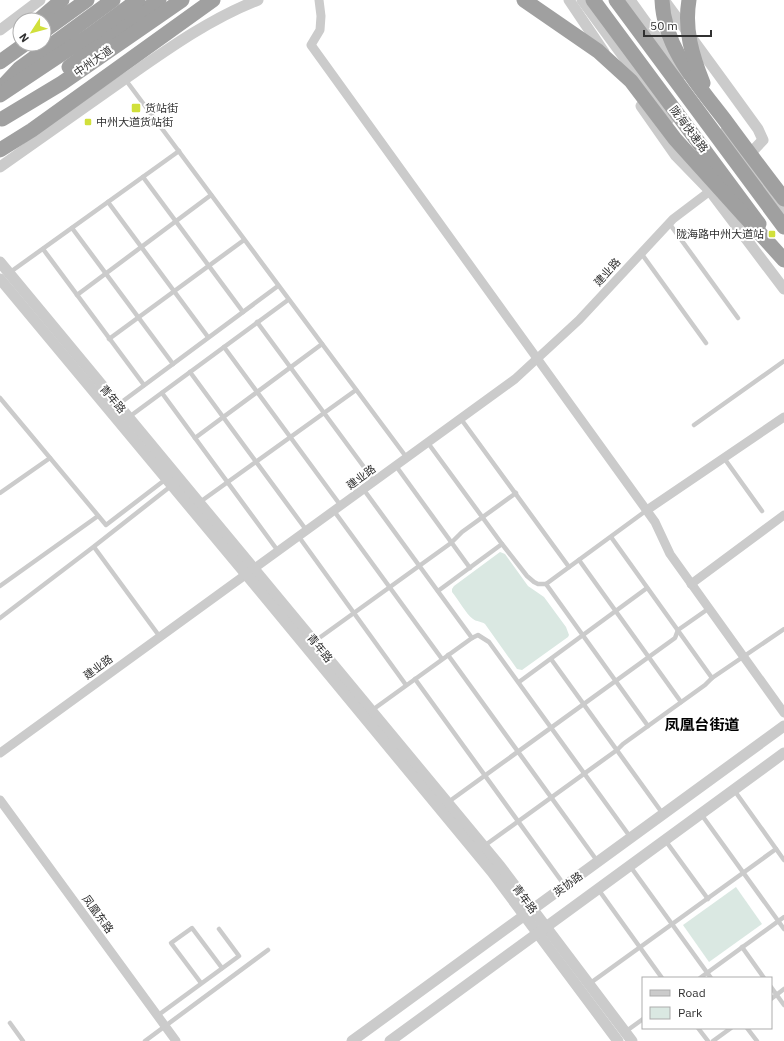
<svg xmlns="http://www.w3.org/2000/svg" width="784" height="1041" viewBox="0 0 784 1041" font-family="'IBM Plex Sans','Noto Sans SC',sans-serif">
	<rect width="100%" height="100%" fill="#fff"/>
	<!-- green -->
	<g fill="#dae8e2">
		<path d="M500,552L505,554L528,586L544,597L566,627L569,635L568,637L522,670L517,669L485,624C481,621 477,622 473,619C466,614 458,599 452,592V589L454,586Z"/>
		<polygon points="736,887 762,924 709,962 683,925"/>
	</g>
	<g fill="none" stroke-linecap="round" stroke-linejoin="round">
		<!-- service -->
		<g stroke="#cbcbcb" stroke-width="4.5">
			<polyline points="125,79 407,458"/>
			<polyline points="143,177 243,312"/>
			<polyline points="108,202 208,337"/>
			<polyline points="669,223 738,318"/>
			<polyline points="72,228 173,364"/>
			<polyline points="43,249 144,385"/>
			<polyline points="641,253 706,343"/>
			<polyline points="9,273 179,151"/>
			<polyline points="77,295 211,195"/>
			<polyline points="257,322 375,482"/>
			<polyline points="109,339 244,240"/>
			<polyline points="224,347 341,506"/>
			<polyline points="190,372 307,531"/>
			<polyline points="162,393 278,551"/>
			<polyline points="0,398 106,525 166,479"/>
			<polyline points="119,404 278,286"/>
			<polyline points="129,417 288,300"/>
			<polyline points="461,419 569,567"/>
			<polyline points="694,425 784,361"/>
			<polyline points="195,438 322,344"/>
			<polyline points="428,443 502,544 527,576 534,582 538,584 546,584 647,510"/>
			<polyline points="724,458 762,511"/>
			<polyline points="396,466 470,568"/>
			<polyline points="364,490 472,638"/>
			<polyline points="0,493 50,458"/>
			<polyline points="200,502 356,390"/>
			<polyline points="334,511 442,659"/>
			<polyline points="299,537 406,685"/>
			<polyline points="611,537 712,678"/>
			<polyline points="94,547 160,637"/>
			<polyline points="579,560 681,702"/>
			<polyline points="546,584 648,726"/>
			<polyline points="0,586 98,516"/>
			<polyline points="438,591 502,544"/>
			<polyline points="0,618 92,548 171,486"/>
			<polyline points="315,641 451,543 462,532 516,493"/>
			<polyline points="448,655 598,862"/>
			<polyline points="551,659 663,814"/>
			<polyline points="415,679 565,886"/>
			<polyline points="519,682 647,588"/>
			<polyline points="371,711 472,638 478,635 489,642 631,838"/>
			<polyline points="734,790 784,860"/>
			<polyline points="447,803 675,638 678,630 708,609"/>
			<polyline points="701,814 784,929"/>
			<polyline points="665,840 708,899"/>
			<polyline points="484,846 617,750 623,744 705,685 712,678 784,629"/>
			<polyline points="630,866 711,978"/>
			<polyline points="598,889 662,978"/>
			<polyline points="742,947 764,978"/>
			<polyline points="700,978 784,917"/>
			<polyline points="201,983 171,943 192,928 222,968"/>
			<polyline points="589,984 776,849"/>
			<polyline points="771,987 784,1005"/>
			<polyline points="771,999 784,989"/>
			<polyline points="157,1016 239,956 219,929"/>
			<polyline points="10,1023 23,1041"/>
			<polyline points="698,1028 708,1041"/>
			<polyline points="747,1028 757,1041"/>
			<polyline points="625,1032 643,1019"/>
			<polyline points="145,1041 268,950"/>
			<polyline points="713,1041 731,1028"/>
		</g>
		<!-- minor -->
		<g stroke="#cbcbcb" stroke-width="9">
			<polyline points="319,0 321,16 320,30 311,45 655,522 670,554 784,713"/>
			<polyline points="647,510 784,417"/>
			<polyline points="691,584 784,515"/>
			<polyline points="0,753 515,379 579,320 673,219 710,191"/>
			<polyline points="0,800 176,1041"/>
		</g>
		<!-- tertiary -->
		<g stroke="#cbcbcb" stroke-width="11">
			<polyline points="569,0 604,52"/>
			<polyline points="582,0 669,119"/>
			<polyline points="630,0 683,74"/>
			<polyline points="664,0 729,89 758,129 763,140 745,159"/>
			<polyline points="0,30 40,0"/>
			<polyline points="641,106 676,156 710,191 784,289"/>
			<polyline points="725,132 784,214"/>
			<path d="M0,167C41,138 81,110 122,81C165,51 209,19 258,0"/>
			<polyline points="0,262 500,866 632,1041"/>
			<polyline points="0,279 259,590 492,872 618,1041"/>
			<polyline points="352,1041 784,726"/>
			<polyline points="390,1041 784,753"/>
		</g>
		<!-- trunk -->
		<g stroke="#a0a0a0" stroke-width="15">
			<polyline points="593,0 759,224"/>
			<polyline points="616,0 784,227"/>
			<polyline points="39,20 62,0"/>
			<polyline points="44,31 87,0"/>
			<polyline points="0,62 25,44"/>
			<polyline points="69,67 159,0"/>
			<polyline points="5,84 20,68 113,0"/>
			<polyline points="0,95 90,35 138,0"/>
			<polyline points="2,119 62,83 182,0"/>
			<polyline points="0,150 32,130 213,0"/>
		</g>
		<!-- trunk-bridge -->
		<g stroke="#a0a0a0" stroke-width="15">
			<polyline points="524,0 598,51 631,81 675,139 784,260"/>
			<path d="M662,0C664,49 699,86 727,123C746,149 765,174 784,199"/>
			<path d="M689,0C684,29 692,56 703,83"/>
		</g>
	</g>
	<!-- markers -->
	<g fill="#d1e03b" stroke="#fff" stroke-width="1.5">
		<rect x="131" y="103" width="10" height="10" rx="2"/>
		<rect x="84" y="118" width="8" height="8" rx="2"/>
		<rect x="768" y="230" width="8" height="8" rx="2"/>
	</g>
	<g text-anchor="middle" stroke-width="4" stroke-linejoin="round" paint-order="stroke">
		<!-- street labels -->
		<g font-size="11" fill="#313131" stroke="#fff">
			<text transform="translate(93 61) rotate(-35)" y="4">中州大道</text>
			<text transform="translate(689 129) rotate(53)" y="4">陇海快速路</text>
			<text transform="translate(607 272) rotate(-48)" y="4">建业路</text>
			<text transform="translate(113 399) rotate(50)" y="4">青年路</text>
			<text transform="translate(361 477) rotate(-36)" y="4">建业路</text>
			<text transform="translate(320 648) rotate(51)" y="4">青年路</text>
			<text transform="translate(98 667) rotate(-36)" y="4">建业路</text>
			<text transform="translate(568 884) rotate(-36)" y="4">英协路</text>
			<text transform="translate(525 899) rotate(53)" y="4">青年路</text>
			<text transform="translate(98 914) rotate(54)" y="4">凤凰东路</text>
		</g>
		<!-- poi labels -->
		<g font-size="11" fill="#313131" stroke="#fff" text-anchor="start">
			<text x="145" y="112">货站街</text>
			<text x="96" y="126">中州大道货站街</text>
			<text x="764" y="238" text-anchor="end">陇海路中州大道站</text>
		</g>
		<!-- district labels -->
		<g font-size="15" font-weight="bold" fill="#000" stroke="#fff">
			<text x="702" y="730">凤凰台街道</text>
		</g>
	</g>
	<!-- legend -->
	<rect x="642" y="977" width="130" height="52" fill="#ffffff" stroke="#adadad"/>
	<rect x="650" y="990" width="20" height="6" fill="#cbcbcb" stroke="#adadad"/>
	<text x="678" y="997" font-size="12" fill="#313131">Road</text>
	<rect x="650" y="1007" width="20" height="12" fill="#dae8e2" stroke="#adadad"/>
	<text x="678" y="1017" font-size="12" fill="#313131">Park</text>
	<!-- north arrow -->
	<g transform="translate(32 32) rotate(234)"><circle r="19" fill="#ffffff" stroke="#adadad"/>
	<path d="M0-3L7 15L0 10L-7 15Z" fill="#d1e03b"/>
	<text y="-6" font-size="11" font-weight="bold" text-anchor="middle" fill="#313131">N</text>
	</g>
	<!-- scale -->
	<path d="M644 30v6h67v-6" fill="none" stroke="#313131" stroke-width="2"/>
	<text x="650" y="30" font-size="12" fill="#313131" stroke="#ffffff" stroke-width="3" paint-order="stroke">50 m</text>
</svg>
